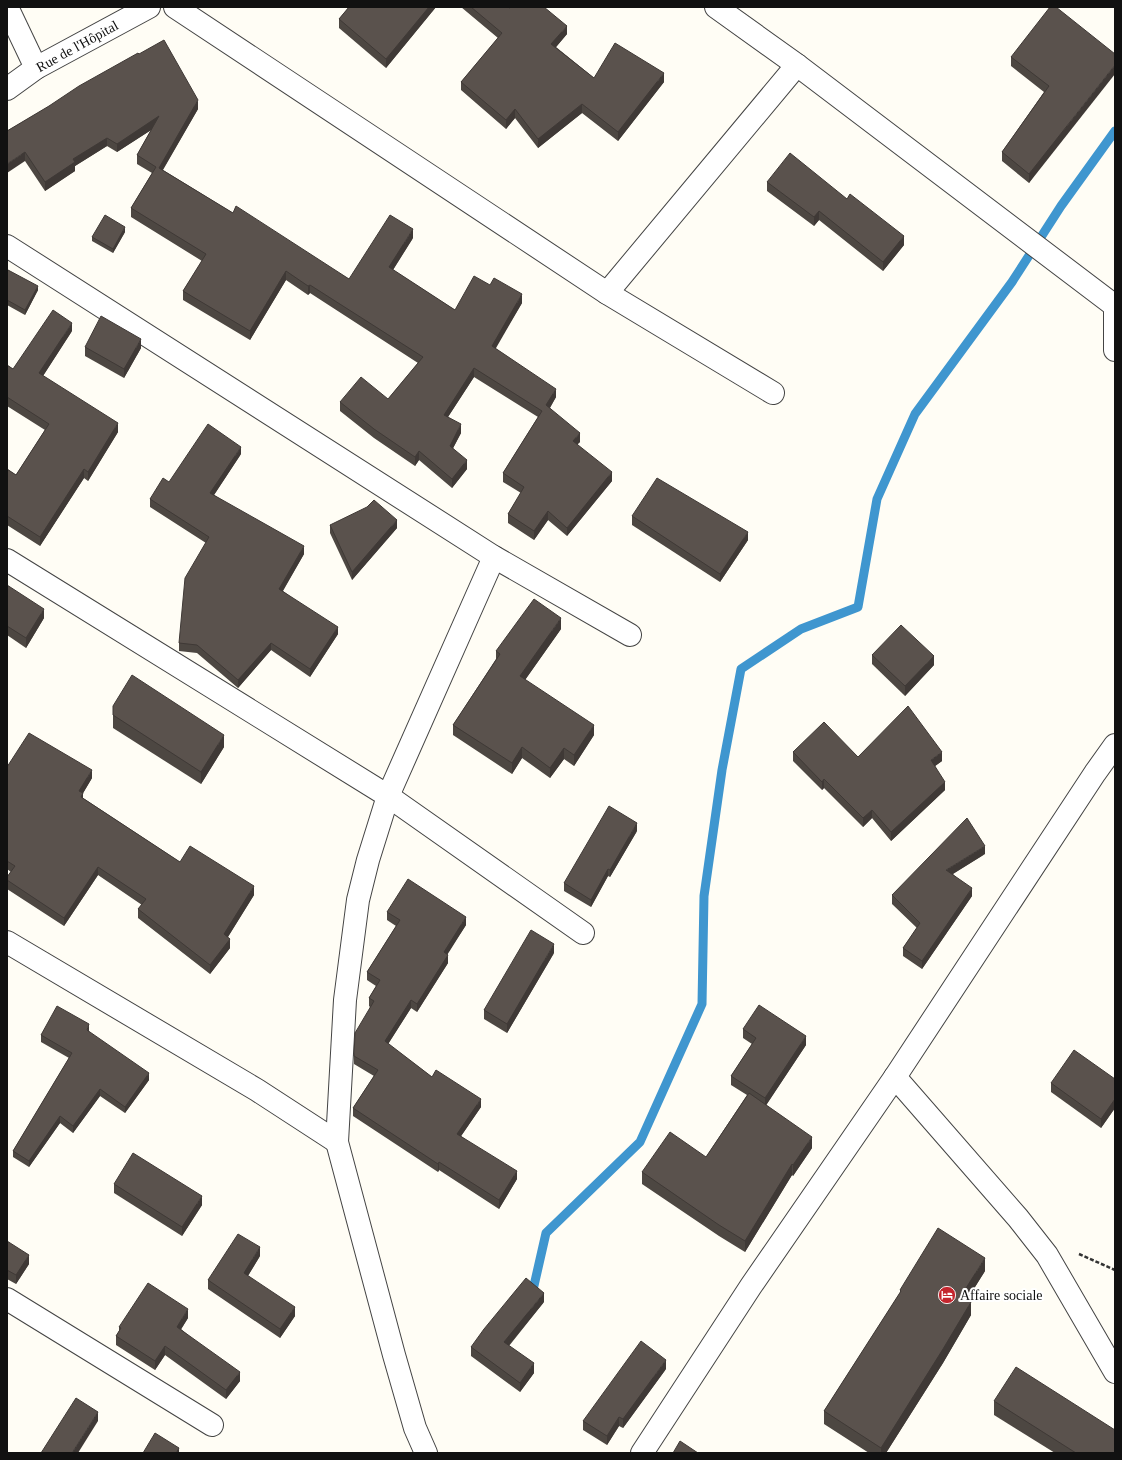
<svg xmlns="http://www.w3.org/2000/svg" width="1122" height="1460" viewBox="0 0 1122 1460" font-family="'Times New Roman',serif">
	<rect width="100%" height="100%" fill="#fffdf5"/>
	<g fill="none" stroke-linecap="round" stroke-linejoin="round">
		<!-- stream -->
		<polyline stroke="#3f96cf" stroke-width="9" points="533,1290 546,1233 640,1142 702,1004 704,896 722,770 741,669 801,629 858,607 877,499 915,414 1012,282 1061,206 1115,131"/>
		<defs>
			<g id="minor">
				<polyline points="7,7 36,68"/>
				<polyline points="175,7 607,293 773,393"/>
				<polyline points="716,7 797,65 1115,306"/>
				<polyline points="7,89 36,68 149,7"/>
				<polyline points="7,246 494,557 630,635"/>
				<polyline points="607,293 797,65"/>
				<polyline points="1115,306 1115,350"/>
				<polyline points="7,560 388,796 583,933"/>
				<polyline points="7,942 257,1090 337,1142"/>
				<polyline points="895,1077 1018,1218 1047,1255 1115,1372"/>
				<polyline points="7,1299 212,1425"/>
				<polyline points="426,1453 415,1428 394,1355 337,1142 345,1000 358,900 368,860 388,796 494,557"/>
				<polyline points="642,1453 751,1286 895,1077 1095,773 1115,745"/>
			</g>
		</defs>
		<!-- minor casing -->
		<use href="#minor" stroke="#444" stroke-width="24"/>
		<!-- path -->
		<polyline stroke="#333" stroke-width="2.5" stroke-dasharray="4 2" stroke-linecap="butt" points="1079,1254 1115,1270"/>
		<!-- minor -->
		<use href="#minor" stroke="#fff" stroke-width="22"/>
	</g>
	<!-- wall -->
	<g fill="#4d4742">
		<polygon points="349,7 436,7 386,68 339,28 339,19"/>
		<polygon points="461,7 508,7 567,34 556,47 594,78 664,82 618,141 582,113 538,148 515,118 506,129 461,90 461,82 498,38"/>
		<polygon points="139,54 198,109 163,170 233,213 349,279 413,238 393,270 455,310 522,303 495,348 556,397 550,408 580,442 577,444 612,481 567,536 548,520 534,540 508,523 508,514 521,493 503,482 503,473 538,417 474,377 448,417 461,433 453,448 467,469 452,488 419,460 415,466 374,438 340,411 340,402 388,399 418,363 310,293 308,295 286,280 250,340 183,300 183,291 202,261 131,217 131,208 152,173 137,164 137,155 151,130 117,152 107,146 75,166 75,171 45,191 25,161 7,131"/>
		<polygon points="1115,54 1029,183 1002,161 1002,152 1044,92 1011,66 1011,57"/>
		<polygon points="767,182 847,199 904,245 883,271 819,220 814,226 767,191"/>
		<polygon points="125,232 113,253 92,241 92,237"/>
		<polygon points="7,272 38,290 25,315 7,305"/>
		<polygon points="72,331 43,376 118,432 88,481 84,478 40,546 7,525 7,469 16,475 45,430 7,406 7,365 13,369"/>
		<polygon points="85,347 141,348 124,378 85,356"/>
		<polygon points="241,454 214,495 304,554 283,591 338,634 310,677 271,650 238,688 197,653 179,651 179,643 206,543 150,507 150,499 169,482"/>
		<polygon points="632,516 748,540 720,582 632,525"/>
		<polygon points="330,525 397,528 352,580 330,533"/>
		<polygon points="7,585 44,618 26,648 7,635"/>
		<polygon points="561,629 525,680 594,735 574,766 564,759 550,778 522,758 512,774 453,735 453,725 496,659 496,651"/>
		<polygon points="872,655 934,665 905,696 872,664"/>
		<polygon points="113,706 224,747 201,784 113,728"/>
		<polygon points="793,752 858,757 942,761 935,766 945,790 891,841 872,818 863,827 824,788 822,790 793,761"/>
		<polygon points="7,767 92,778 83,793 83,798 180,862 254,895 228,937 230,948 210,974 138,918 138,909 142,905 98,875 64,926 7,889 7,877 11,872 7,869"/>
		<polygon points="637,831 610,877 608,876 591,907 564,891 564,883"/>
		<polygon points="985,854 953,874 972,896 922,969 903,956 903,948 917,928 892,904 892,895"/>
		<polygon points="387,912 466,925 447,954 448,963 417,1012 411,1008 388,1044 432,1077 481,1107 461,1136 517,1179 499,1209 439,1170 438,1172 353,1116 353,1108 374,1076 354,1064 354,1056 370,1007 369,1006 369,998 376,986 367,980 367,972 396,926 387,920"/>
		<polygon points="554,953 507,1033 484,1019 484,1010"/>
		<polygon points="743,1029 806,1045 766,1105 812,1148 793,1176 792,1175 745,1252 719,1236 642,1184 642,1172 706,1157 747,1095 731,1085 731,1076 752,1044 743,1038"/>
		<polygon points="89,1031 89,1032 149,1080 125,1113 100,1096 73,1133 60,1123 29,1167 13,1157 13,1151 69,1058 41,1042 41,1035"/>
		<polygon points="1115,1079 1115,1108 1101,1128 1051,1092 1051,1083"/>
		<polygon points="114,1184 202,1205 182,1236 114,1193"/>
		<polygon points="7,1241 29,1264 16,1284 7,1279"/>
		<polygon points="260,1256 248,1276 295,1316 280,1338 208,1289 208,1280"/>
		<polygon points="985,1271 967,1300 971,1315 943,1363 886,1453 869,1453 824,1424 824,1411 900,1293 900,1290"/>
		<polygon points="544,1302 509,1346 534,1373 520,1392 471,1356 471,1347"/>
		<polygon points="188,1318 181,1329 240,1381 226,1399 165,1355 155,1370 116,1345 116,1336 119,1331 119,1327"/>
		<polygon points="666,1369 623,1428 619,1426 607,1445 583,1430 583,1421"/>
		<polygon points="994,1401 1115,1453 1055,1453 994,1415"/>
	</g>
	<!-- shaded-wall -->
	<g fill="#3f3936">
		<polygon points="429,7 436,7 386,68 386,59"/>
		<polygon points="567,26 567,34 551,53 551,44"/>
		<polygon points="1115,65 1115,74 1029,183 1029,174"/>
		<polygon points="664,73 664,82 618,141 618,132"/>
		<polygon points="198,100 198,109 159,176 159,168"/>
		<polygon points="582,104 582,113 538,148 538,139"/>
		<polygon points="515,109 515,118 506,129 506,120"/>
		<polygon points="159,116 159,125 117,152 117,144"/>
		<polygon points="107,138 107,146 75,166 75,171 45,191 45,182 73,159"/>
		<polygon points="25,152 25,161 7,173 7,164"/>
		<polygon points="819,211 819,220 814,226 814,217"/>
		<polygon points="125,227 125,232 113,253 113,249"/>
		<polygon points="413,229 413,238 389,276 389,267"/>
		<polygon points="904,236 904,245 883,271 883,262"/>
		<polygon points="286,271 286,280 250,340 250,331"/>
		<polygon points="310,285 310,293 308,295 308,286"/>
		<polygon points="38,286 38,290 25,315 25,310"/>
		<polygon points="522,294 522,303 492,355 492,346"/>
		<polygon points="72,323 72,331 39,382 39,373"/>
		<polygon points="141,339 141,348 124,378 124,369"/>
		<polygon points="474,368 474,377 444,423 444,415"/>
		<polygon points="556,389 556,397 546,414 546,405"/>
		<polygon points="118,423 118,432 88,481 88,472"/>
		<polygon points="461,424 461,433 450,454 450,446"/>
		<polygon points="580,433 580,442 573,449 573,441"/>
		<polygon points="241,447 241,454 210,501 210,493"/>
		<polygon points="419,451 419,460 415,466 415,457"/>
		<polygon points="467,460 467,469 452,488 452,479"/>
		<polygon points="84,469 84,478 40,546 40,537"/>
		<polygon points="612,472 612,481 567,536 567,528"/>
		<polygon points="548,511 548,520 534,540 534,531"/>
		<polygon points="397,520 397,528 352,580 352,572"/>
		<polygon points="748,532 748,540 720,582 720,574"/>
		<polygon points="304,546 304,554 279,597 279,589"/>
		<polygon points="44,609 44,618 26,648 26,638"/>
		<polygon points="561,618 561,629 520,687 520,676"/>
		<polygon points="338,627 338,634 310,677 310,669"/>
		<polygon points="271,643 271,650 238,688 238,680"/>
		<polygon points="934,656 934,665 905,696 905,686"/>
		<polygon points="594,725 594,735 574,766 574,755"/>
		<polygon points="224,735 224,747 201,784 201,772"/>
		<polygon points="522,747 522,758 512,774 512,763"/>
		<polygon points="564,748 564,759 550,778 550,768"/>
		<polygon points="942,752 942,761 931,769 931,760"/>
		<polygon points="92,770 92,778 82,795 83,793 83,802 79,791"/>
		<polygon points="824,779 824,788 822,790 822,782"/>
		<polygon points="945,782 945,790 891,841 891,832"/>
		<polygon points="872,810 872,818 863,827 863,818"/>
		<polygon points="637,823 637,831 610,877 610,870"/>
		<polygon points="985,846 985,854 946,878 946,870"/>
		<polygon points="98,867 98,875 64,926 64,918"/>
		<polygon points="608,869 608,876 591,907 591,900"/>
		<polygon points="254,886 254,895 224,943 224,934"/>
		<polygon points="972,888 972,896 922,969 922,961"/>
		<polygon points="466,917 466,925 444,960 444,952"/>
		<polygon points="230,939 230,948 210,974 210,965"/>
		<polygon points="554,944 554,953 507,1033 507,1024"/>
		<polygon points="448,955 448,963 417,1012 417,1004"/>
		<polygon points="411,1000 411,1008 385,1049 385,1041"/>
		<polygon points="89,1024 89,1031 87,1036 87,1030"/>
		<polygon points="806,1036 806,1045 765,1107 765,1098"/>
		<polygon points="149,1073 149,1080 125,1113 125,1107"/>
		<polygon points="100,1089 100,1096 73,1133 73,1126"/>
		<polygon points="481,1099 481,1107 457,1142 457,1134"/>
		<polygon points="1115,1099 1115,1108 1101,1128 1101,1119"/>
		<polygon points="60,1116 60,1123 29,1167 29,1161"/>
		<polygon points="812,1137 812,1148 793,1176 793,1165"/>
		<polygon points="439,1162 439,1170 438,1172 438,1164"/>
		<polygon points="792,1164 792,1175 745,1252 745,1241"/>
		<polygon points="517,1171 517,1179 499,1209 499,1200"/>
		<polygon points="202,1196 202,1205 182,1236 182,1227"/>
		<polygon points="260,1247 260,1256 244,1282 244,1273"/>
		<polygon points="29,1255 29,1264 16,1284 16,1275"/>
		<polygon points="985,1258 985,1271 961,1309 961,1296"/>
		<polygon points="544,1293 544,1302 504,1351 504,1342"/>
		<polygon points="971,1302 971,1315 943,1363 886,1453 881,1453 881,1448"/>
		<polygon points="295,1307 295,1316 280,1338 280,1329"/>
		<polygon points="188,1309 188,1318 177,1336 177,1327"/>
		<polygon points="165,1346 165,1355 155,1370 155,1361"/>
		<polygon points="666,1360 666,1369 623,1428 623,1419"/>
		<polygon points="534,1363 534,1373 520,1392 520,1383"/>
		<polygon points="240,1372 240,1381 226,1399 226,1390"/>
		<polygon points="98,1412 98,1421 78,1453 72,1453"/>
		<polygon points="619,1417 619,1426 607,1445 607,1436"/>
		<polygon points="179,1448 179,1453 176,1453"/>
	</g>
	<!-- building -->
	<g fill="#5a524d" stroke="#3f3936">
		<polygon points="349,7 429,7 386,59 339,19"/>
		<polygon points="471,7 508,7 510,8 510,7 544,7 567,26 551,44 594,78 615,43 664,73 618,132 582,104 538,139 515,109 506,120 461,82 502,33"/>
		<polygon points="1050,7 1056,7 1115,54 1115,65 1029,174 1002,152 1049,86 1011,57"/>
		<polygon points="164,40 198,100 159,168 233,213 236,206 349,279 390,215 413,229 389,267 455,310 474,276 490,285 494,278 522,294 492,346 556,389 546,405 580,433 573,441 612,472 567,528 548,511 534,531 508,514 524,487 503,473 542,411 474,368 444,415 461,424 450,446 467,460 452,479 419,451 415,457 374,429 340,402 361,377 388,399 423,357 310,285 308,286 286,271 250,331 183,291 206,254 131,208 156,167 137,155 159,116 117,144 107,138 73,159 75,162 45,182 25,152 7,164 7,131 49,106 79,86 138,53 139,54"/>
		<polygon points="790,153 847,199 850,194 904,236 883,262 819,211 814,217 767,182"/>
		<polygon points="105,215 125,227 113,249 92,237"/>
		<polygon points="8,270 38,286 25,310 7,300 7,272"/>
		<polygon points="53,310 72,323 39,373 118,423 88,472 84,469 40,537 7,516 7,469 16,475 49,424 7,397 7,365 13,369"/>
		<polygon points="101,316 141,339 124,369 85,347"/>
		<polygon points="208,424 241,447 210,493 304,546 279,589 338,627 310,669 271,643 238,680 197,645 179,643 185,578 209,537 150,499 163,478 169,482"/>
		<polygon points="657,478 748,532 720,574 632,516"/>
		<polygon points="374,500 397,520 352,572 330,525 367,507"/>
		<polygon points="7,585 44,609 26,638 7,626"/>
		<polygon points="534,599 561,618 520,676 594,725 574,755 564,748 550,768 522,747 512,763 453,725 500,654 496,651"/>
		<polygon points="901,625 934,656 905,686 872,655"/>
		<polygon points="132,675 224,735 201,772 113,715 113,706"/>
		<polygon points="908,706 942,752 931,760 945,782 891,832 872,810 863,818 824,779 822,782 793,752 824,722 858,757"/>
		<polygon points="29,733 92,770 79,791 83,793 81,797 180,862 190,846 254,886 224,934 230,939 210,965 138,909 146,899 98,867 64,918 7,880 7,877 15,866 7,861 7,767"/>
		<polygon points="609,806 637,823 610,870 608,869 591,900 564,883"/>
		<polygon points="967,818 985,846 946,870 972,888 922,961 903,948 920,923 892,895"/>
		<polygon points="408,879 466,917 444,952 448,955 417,1004 411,1000 385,1041 432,1077 436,1070 481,1099 457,1134 517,1171 499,1200 439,1162 438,1164 353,1108 378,1070 354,1056 355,1033 374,1001 369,998 380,980 367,972 400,920 387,912"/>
		<polygon points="531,930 554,944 507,1024 484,1010"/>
		<polygon points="759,1005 806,1036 765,1098 731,1076 756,1038 743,1029"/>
		<polygon points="57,1006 89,1024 87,1030 149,1073 125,1107 100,1089 73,1126 60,1116 29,1161 13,1151 72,1053 41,1035"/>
		<polygon points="1074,1050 1115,1079 1115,1099 1101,1119 1051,1083"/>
		<polygon points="749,1093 812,1137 793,1165 792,1164 745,1241 719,1225 642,1172 670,1132 706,1157"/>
		<polygon points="133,1153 202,1196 182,1227 114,1184"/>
		<polygon points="938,1228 985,1258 961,1296 971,1302 943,1349 881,1448 824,1411 901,1291 900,1290"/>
		<polygon points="238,1234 260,1247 244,1273 295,1307 280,1329 208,1280"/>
		<polygon points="7,1241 29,1255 16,1275 7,1270"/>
		<polygon points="526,1278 544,1293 504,1342 534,1363 520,1383 471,1347 484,1329"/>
		<polygon points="148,1283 188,1309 177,1327 240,1372 226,1390 165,1346 155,1361 116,1336 121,1328 119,1327"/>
		<polygon points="641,1341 666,1360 623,1419 619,1417 607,1436 583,1421"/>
		<polygon points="1016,1367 1115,1430 1115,1453 1076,1453 994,1401"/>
		<polygon points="76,1398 98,1412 72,1453 41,1453"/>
		<polygon points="155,1433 179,1448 176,1453 143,1453"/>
		<polygon points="680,1441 698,1453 673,1453"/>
	</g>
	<!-- icons -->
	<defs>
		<symbol id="hotel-disc" viewBox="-11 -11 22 22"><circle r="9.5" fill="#c4262e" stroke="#fff"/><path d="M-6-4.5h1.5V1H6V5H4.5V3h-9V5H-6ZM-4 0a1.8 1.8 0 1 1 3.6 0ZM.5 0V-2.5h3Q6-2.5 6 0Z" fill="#fff"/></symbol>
	</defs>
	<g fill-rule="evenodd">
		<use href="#hotel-disc" x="937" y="1285" width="20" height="20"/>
	</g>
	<g text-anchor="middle" stroke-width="4" stroke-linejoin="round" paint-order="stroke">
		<!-- street labels -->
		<g font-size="14" fill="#111" stroke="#fff">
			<text transform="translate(77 46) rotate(-29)" y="5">Rue de l'Hôpital</text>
		</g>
		<!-- poi labels -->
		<g font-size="14" fill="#111" stroke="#fff" text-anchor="start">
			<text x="960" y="1300">Affaire sociale</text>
		</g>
	</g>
	<!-- border -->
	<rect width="1122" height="1460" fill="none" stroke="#111111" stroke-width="16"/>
</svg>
